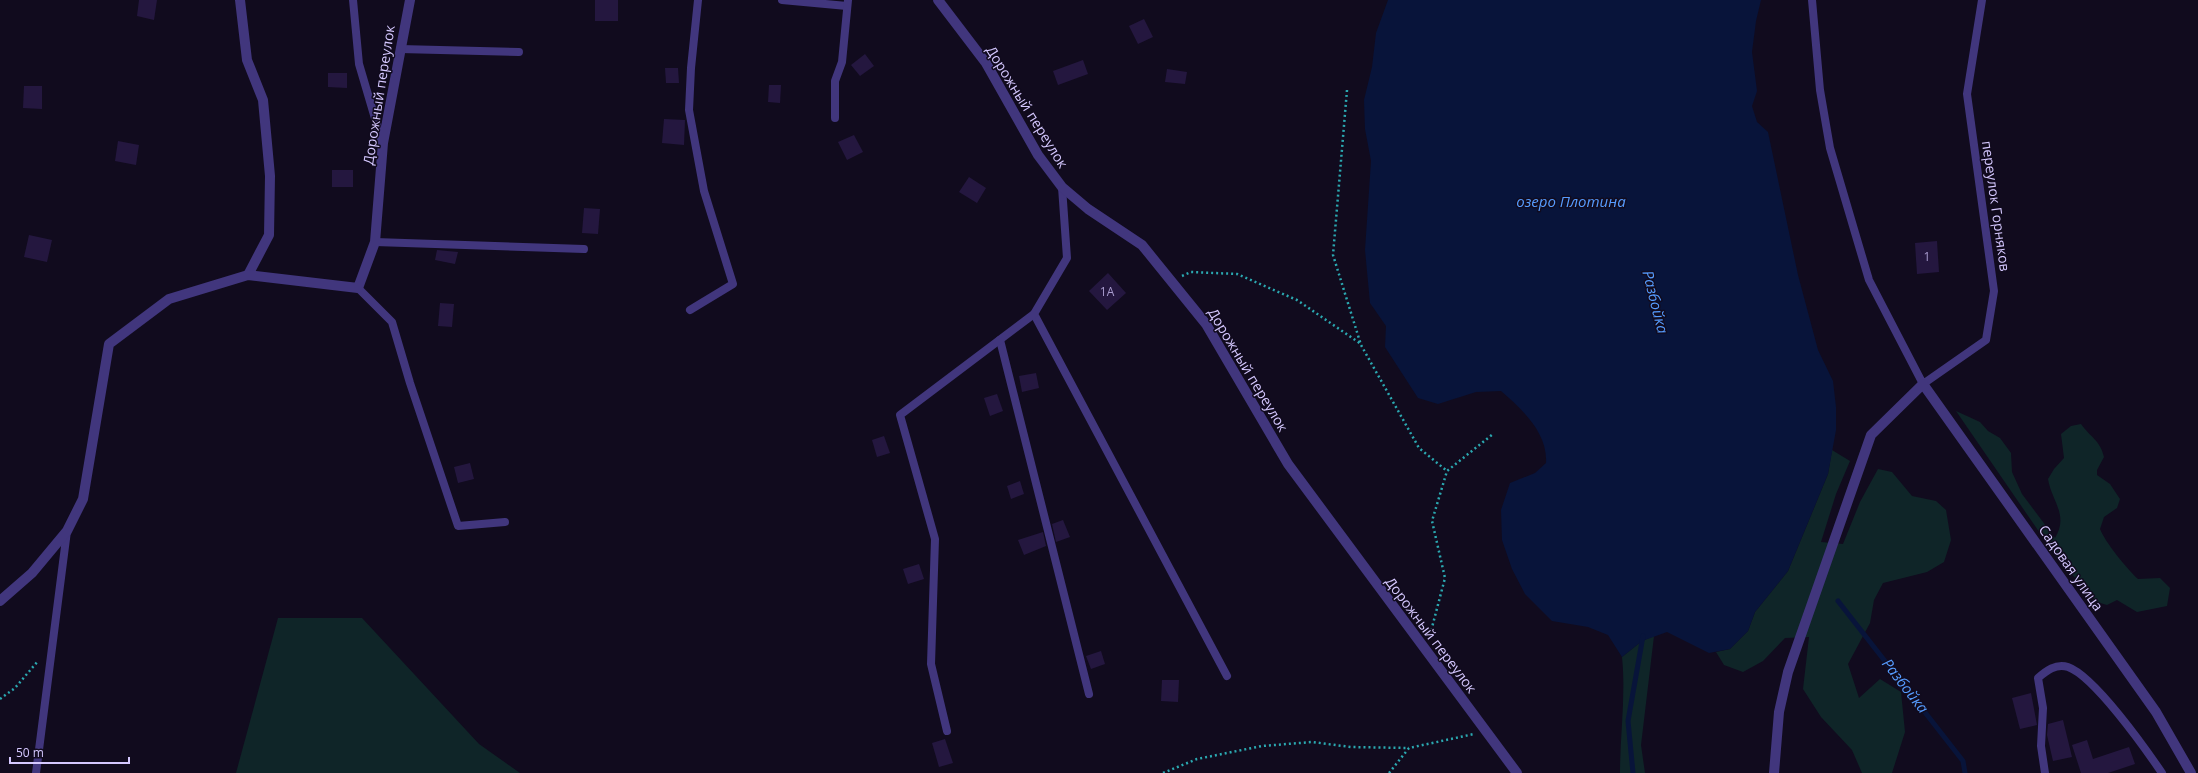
<svg xmlns="http://www.w3.org/2000/svg" width="2198" height="773" viewBox="0 0 2198 773" font-family="'Open Sans',sans-serif">
	<rect width="100%" height="100%" fill="#110b1e"/>
	<!-- green -->
	<g fill="#0f2528">
		<path d="M1956,411L1980,422L1988,431L2000,438L2011,453L2012,472L2022,494L2055,538C2069,515 2052,502 2048,479L2054,469L2064,458L2061,434L2071,426L2081,424C2091,438 2100,440 2104,457L2097,470V475L2110,484L2120,499L2117,508L2104,517L2100,529C2105,542 2127,569 2138,579L2160,578L2170,588L2167,606L2137,612L2117,600L2107,605L2097,602L2057,558Z"/>
		<polygon points="1832,450 1850,461 1836,494 1821,542 1843,544 1860,502 1878,469 1892,472 1912,496 1936,501 1946,510 1951,540 1944,562 1927,572 1883,583 1874,600 1870,623 1848,664 1859,698 1880,679 1901,692 1905,732 1892,773 1862,773 1852,750 1821,717 1803,689 1809,637 1785,638 1763,661 1743,672 1724,665 1716,652 1730,649 1748,631 1755,612 1788,571 1828,474"/>
		<polygon points="278,618 362,618 479,744 520,773 236,773"/>
		<path d="M1654,636L1641,745L1645,773H1620C1620,734 1626,696 1622,657L1642,641Z"/>
	</g>
	<!-- water -->
	<path fill="#08143a" d="M1388,0H1761L1756,21L1752,52L1757,91L1752,106L1757,122L1768,132L1798,275L1818,350L1833,381L1836,407V430L1828,474L1788,571L1755,612L1748,631L1730,649L1709,653L1667,632L1642,641L1622,657L1608,635L1588,627L1552,621L1525,594L1512,569L1502,540L1501,510L1510,483L1535,473L1546,463C1548,433 1522,409 1501,391L1476,392L1438,404L1418,398L1385,347L1386,326L1370,303L1365,250L1371,161L1365,129L1364,100L1372,67L1376,33Z"/>
	<g fill="none" stroke-linecap="round" stroke-linejoin="round">
		<!-- stream -->
		<g stroke="#08143a" stroke-width="5">
			<polyline points="1838,601 1963,761 1965,773"/>
			<polyline points="1633,773 1628,721 1643,636"/>
		</g>
	</g>
	<!-- building -->
	<g fill="#24173f">
		<polygon points="139,0 157,0 154,20 137,16"/>
		<rect x="595" y="0" width="23" height="21"/>
		<polygon points="1144,19 1153,37 1138,44 1129,26"/>
		<polygon points="865,54 874,66 860,76 851,65"/>
		<polygon points="1083,60 1088,74 1058,85 1053,71"/>
		<polygon points="665,68 678,68 679,83 666,83"/>
		<polygon points="1167,69 1187,72 1185,84 1165,82"/>
		<polygon points="328,73 347,73 347,88 328,87"/>
		<polygon points="769,85 781,85 780,103 768,102"/>
		<polygon points="24,86 42,86 42,109 23,108"/>
		<polygon points="664,119 685,120 684,145 662,143"/>
		<polygon points="854,135 863,152 847,160 838,142"/>
		<polygon points="118,141 139,145 136,165 115,161"/>
		<rect x="332" y="170" width="21" height="17"/>
		<polygon points="969,177 986,188 977,203 959,192"/>
		<polygon points="584,208 600,209 598,234 582,233"/>
		<polygon points="29,235 52,240 47,262 24,257"/>
		<polygon points="1937,241 1939,272 1917,274 1915,243"/>
		<polygon points="437,250 458,252 455,264 435,260"/>
		<polygon points="1108,273 1126,293 1107,310 1089,291"/>
		<polygon points="440,303 454,304 452,327 438,326"/>
		<polygon points="1036,373 1039,388 1022,392 1019,376"/>
		<polygon points="997,394 1003,411 990,416 984,398"/>
		<polygon points="884,436 890,453 877,457 872,440"/>
		<polygon points="470,463 474,479 458,483 454,467"/>
		<polygon points="1020,481 1024,494 1011,499 1007,486"/>
		<polygon points="1063,520 1070,537 1056,542 1052,524"/>
		<polygon points="1043,532 1046,546 1024,555 1018,540"/>
		<polygon points="919,564 924,579 908,584 903,569"/>
		<polygon points="1101,651 1105,664 1091,669 1086,656"/>
		<polygon points="1162,680 1179,680 1178,702 1161,701"/>
		<polygon points="2031,693 2037,725 2020,729 2012,698"/>
		<polygon points="2063,720 2072,757 2053,761 2047,735 2048,724"/>
		<polygon points="945,739 953,763 939,767 932,743"/>
		<polygon points="2087,740 2093,759 2129,747 2135,764 2108,773 2081,773 2072,745"/>
	</g>
	<g fill="none" stroke-linecap="round" stroke-linejoin="round">
		<!-- path -->
		<g stroke="#2ba8b0" stroke-width="2.5" stroke-dasharray="2 3" stroke-linecap="butt">
			<polyline points="1347,90 1333,255 1361,345 1419,448 1447,471"/>
			<polyline points="1182,276 1191,272 1237,274 1297,300 1361,344"/>
			<polyline points="1430,635 1445,578 1432,521 1447,471 1493,434"/>
			<polyline points="0,699 15,688 38,661"/>
			<polyline points="1163,773 1197,759 1262,746 1312,742 1351,747 1409,748"/>
			<polyline points="1389,773 1409,748 1474,734"/>
		</g>
		<!-- lane -->
		<g stroke="#41367d" stroke-width="8">
			<polyline points="353,0 359,64 382,142"/>
			<polyline points="782,0 847,6"/>
			<polyline points="1812,0 1820,90 1830,148 1869,280 1923,384 1986,340 1994,291 1967,94 1982,0"/>
			<polyline points="400,49 519,52"/>
			<polyline points="835,118 835,81 842,62 848,0"/>
			<polyline points="1062,187 1067,258 1034,314 1227,676"/>
			<polyline points="375,242 584,249"/>
			<polyline points="358,288 392,322 410,383 458,526 505,522"/>
			<polyline points="690,310 733,284 704,191 689,110 691,68 698,0"/>
			<polyline points="1000,340 1089,694"/>
			<polyline points="947,731 931,664 935,539 900,415 1034,314"/>
			<polyline points="36,773 67,531"/>
			<path d="M2045,773L2041,746L2043,708L2038,678C2046,671 2056,663 2068,667C2094,676 2145,748 2162,773"/>
		</g>
		<!-- street -->
		<g stroke="#41367d" stroke-width="10">
			<polyline points="240,0 247,60 263,100 270,176 269,235 248,275"/>
			<polyline points="938,0 986,63 1038,155 1062,187 1088,209 1142,245 1206,324 1288,464 1517,773"/>
			<polyline points="0,601 32,573 67,531 83,499 109,344 169,299 248,275 358,288 375,242 383,143 410,0"/>
			<polyline points="1774,773 1779,712 1788,672 1871,435 1923,384 2156,712 2191,773"/>
		</g>
	</g>
	<g text-anchor="middle" stroke-width="3" stroke-linejoin="round" paint-order="stroke">
		<!-- number labels -->
		<g font-size="12" fill="#a99ccf">
			<text x="1927" y="261">1</text>
			<text x="1107" y="296">1А</text>
		</g>
		<!-- street labels -->
		<g font-size="14" fill="#d5c8ff" stroke="#110b1e">
			<text transform="translate(379 95) rotate(-81)" y="5">Дорожный переулок</text>
			<text transform="translate(1027 107) rotate(58)" y="5">Дорожный переулок</text>
			<text transform="translate(1996 206) rotate(82)" y="5">переулок Горняков</text>
			<text transform="translate(1248 370) rotate(59)" y="5">Дорожный переулок</text>
			<text transform="translate(2071 568) rotate(55)" y="5">Садовая улица</text>
			<text transform="translate(1431 635) rotate(53)" y="5">Дорожный переулок</text>
		</g>
		<!-- water labels -->
		<g font-size="15" font-style="italic" fill="#569cff" stroke="#110b1e">
			<text x="1571" y="207">озеро Плотина</text>
			<text transform="translate(1655 302) rotate(76)" y="5">Разбойка</text>
			<text transform="translate(1905 686) rotate(52)" y="5">Разбойка</text>
		</g>
	</g>
	<!-- scale -->
	<path d="M10 757v6h119v-6" fill="none" stroke="#d5c8ff" stroke-width="2"/>
	<text x="16" y="757" font-size="12" fill="#d5c8ff" stroke="#110b1e" stroke-width="3" paint-order="stroke">50 m</text>
</svg>
